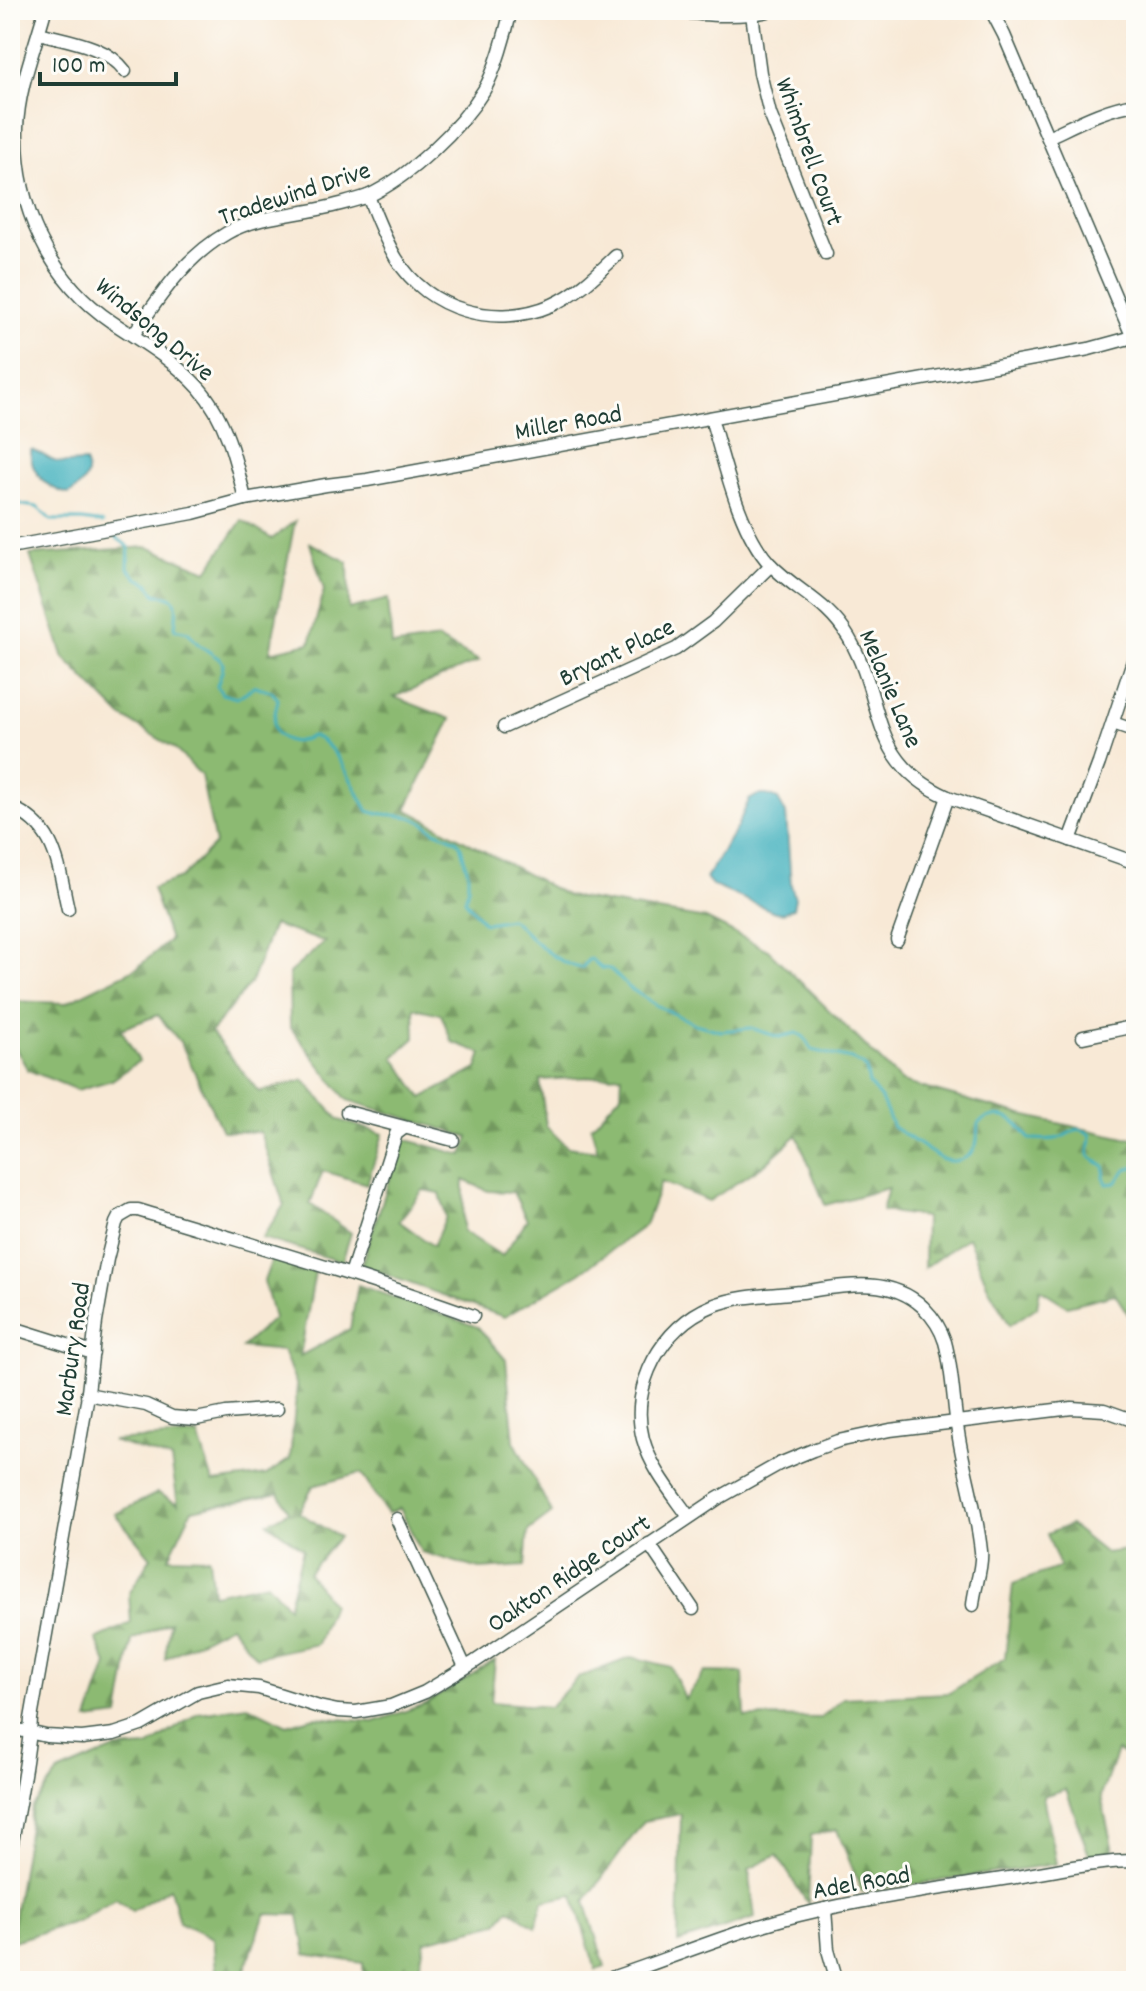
<svg xmlns="http://www.w3.org/2000/svg" width="1146" height="1991" viewBox="0 0 1146 1991" font-family="Dekko,sans-serif">
	<defs>
		<pattern id="forest-firs" width="22" height="20" patternUnits="userSpaceOnUse" patternTransform="scale(2)"><rect width="22" height="20" fill="#8cba72"/><path d="M5 1l3.5 6h-7zM16 11l3.5 6h-7z" fill="#72985e"/></pattern>
	</defs>
	<rect width="100%" height="100%" fill="#fdfcf7"/>
	<filter id="ink" filterUnits="userSpaceOnUse"><feTurbulence type="fractalNoise" baseFrequency=".0125" numOctaves="2"/><feDisplacementMap in="SourceGraphic" scale="16" xChannelSelector="R" yChannelSelector="G"/><feConvolveMatrix kernelMatrix="1 2 1 2 8 2 1 2 1" color-interpolation-filters="sRGB"/></filter>
	<filter id="wash" filterUnits="userSpaceOnUse"><feTurbulence type="fractalNoise" baseFrequency=".006" numOctaves="4" result="noise"/><feDisplacementMap in="SourceGraphic" scale="32" xChannelSelector="R" yChannelSelector="G"/><feGaussianBlur stdDeviation="1.8" result="paint"/><feColorMatrix in="noise" values="0 0 0 0 0 0 0 0 0 0 0 0 0 0 0 0 0 1.4 0 .05"/><feComposite in="paint" operator="in"/></filter>
	<g filter="url(#wash)">
		<rect width="100%" height="100%" fill="#f8e9d6"/>
		<!-- forest -->
		<g fill="url(#forest-firs)" stroke="#567c53" stroke-width="2" fill-rule="evenodd">
			<path d="M242,520L272,539L295,521L270,652L310,643L324,590L310,543L348,562L349,609L388,599L392,646L438,639L479,661L394,697L451,719L406,809L567,896L706,919L768,950L902,1082L1022,1115L1125,1138L1136,1139L1135,1325L1115,1294L1067,1306L1040,1289L1037,1307L1010,1325L989,1289L968,1237L924,1268L925,1217L882,1211L888,1188L825,1205L797,1135L765,1164L709,1201L661,1182L645,1225L580,1273L504,1317L361,1266L403,1139L463,1155L469,1137L347,1100L290,1027L289,973L325,942L273,925L251,982L211,1032L259,1092L304,1080L339,1120L383,1134L367,1184L323,1171L310,1204L351,1233L342,1262L262,1238L284,1205L260,1132L222,1131L181,1043L158,1015L121,1029L139,1061L112,1080L77,1090L28,1070L10,1039V1001L65,1003L137,968L170,940L152,888L181,878L215,844L201,775L174,748L121,716L64,658L30,555L148,547L207,571ZM414,1008L441,1014L452,1042L482,1053L477,1069L422,1098L394,1057L415,1038ZM622,1075L621,1094L591,1127L598,1151L567,1147L546,1126L540,1080ZM464,1180L488,1191L513,1192L527,1220L502,1256L463,1231ZM423,1190L440,1193L446,1217L433,1246L399,1221Z"/>
			<path d="M272,1259L315,1272L300,1356L350,1329L358,1285L478,1327L506,1360L514,1441L552,1513L528,1531L525,1566L480,1569L421,1552L400,1508L387,1514L361,1473L313,1486L299,1513L339,1537L308,1573L332,1604L317,1644L256,1657L230,1625L165,1659L170,1622L132,1640L119,1716L88,1720L107,1664L96,1639L131,1623L129,1594L151,1557L115,1514L158,1493L178,1504L171,1459L112,1441L198,1435L213,1482L266,1475L290,1459L297,1386L283,1351L242,1347L274,1318L264,1281ZM279,1493L289,1511L268,1523L303,1549L288,1607L267,1583L213,1594L209,1558L169,1557L192,1510Z"/>
			<polygon points="1070,1525 1105,1553 1127,1550 1136,1551 1136,1761 1117,1751 1101,1796 1113,1851 1090,1858 1066,1789 1043,1796 1056,1864 862,1892 837,1830 811,1835 808,1904 777,1855 749,1869 755,1918 678,1943 681,1814 644,1821 585,1901 605,1967 596,1970 573,1895 543,1901 536,1927 509,1909 497,1923 425,1941 416,1981 364,1981 363,1963 306,1954 299,1915 265,1914 241,1981 217,1981 213,1938 179,1922 170,1888 132,1911 116,1899 78,1921 10,1942 32,1808 58,1773 115,1749 148,1747 198,1713 248,1706 287,1725 314,1717 374,1722 425,1704 495,1660 491,1702 550,1707 577,1678 632,1657 671,1667 685,1699 705,1672 743,1673 745,1717 821,1718 843,1698 949,1693 1005,1658 1013,1584 1060,1567 1047,1534"/>
		</g>
		<!-- water -->
		<g fill="#41b0bd" stroke="#307678" stroke-width="2">
			<path d="M31,450C39,452 43,455 50,459C61,465 73,463 85,462C92,476 81,487 69,494C48,489 29,473 31,450Z"/>
			<polygon points="758,795 767,795 778,799 786,814 791,885 795,898 793,908 783,913 775,912 713,886 706,878 737,827 749,800"/>
		</g>
		<g fill="none" stroke-linecap="round" stroke-linejoin="round">
			<!-- stream -->
			<g stroke="#41b0bd" stroke-width="3">
				<polyline points="10,500 23,505 37,507 51,520 82,520 103,523"/>
				<path d="M113,535L129,547L128,568L137,578L148,583L156,595C183,594 176,609 175,629L188,632L198,644L221,660L223,664L222,671L217,686L222,694L237,698L255,686L271,691L278,699C277,707 273,717 274,725C274,736 289,744 299,741C304,740 307,738 312,736C337,742 355,791 368,811L375,813L411,817L424,823L435,831L456,840L460,844L468,873V887L465,900L483,922L486,923L510,919L514,921C531,938 557,965 582,968L588,960L591,959L601,968L610,969L628,987L656,1005L695,1024L721,1031L751,1028L779,1037L797,1033L804,1037L812,1050L851,1059L863,1065L866,1069L869,1084L881,1099L893,1127L941,1159C955,1164 970,1160 976,1145C978,1139 977,1131 978,1124C987,1114 1005,1114 1016,1123C1022,1128 1024,1134 1030,1139C1039,1139 1051,1141 1059,1138C1073,1134 1075,1123 1091,1135C1090,1158 1082,1154 1105,1166L1104,1177L1107,1184L1116,1183L1126,1169L1136,1166"/>
			</g>
		</g>
	</g>
	<g filter="url(#ink)">
		<g fill="none" stroke-linecap="round" stroke-linejoin="round">
			<defs>
				<g id="minor">
					<path d="M45,10C35,48 18,88 17,128C15,204 48,279 112,322C142,342 174,360 199,388C226,418 236,461 245,499"/>
					<path d="M662,10C700,14 736,19 773,10"/>
					<polyline points="991,10 1004,35 1136,345"/>
					<polyline points="752,14 760,73 770,114 826,254"/>
					<path d="M39,33C68,41 106,45 125,71"/>
					<path d="M1048,137C1076,124 1105,108 1136,104"/>
					<path d="M368,196C376,216 384,238 396,258C428,311 496,329 552,305C577,294 597,274 616,256"/>
					<path d="M133,335C160,296 185,257 227,233C259,215 298,215 333,206C344,203 357,200 368,196C409,177 460,129 484,90C495,72 506,32 511,10"/>
					<path d="M711,418C724,461 739,531 770,564C797,592 827,601 849,638C886,702 867,761 948,797L1136,863"/>
					<polyline points="10,547 193,513 245,499 326,485 367,480 1089,349 1133,337"/>
					<polyline points="1113,723 1136,731"/>
					<polyline points="504,727 676,649 713,622 771,565"/>
					<path d="M10,807C57,826 58,866 68,909"/>
					<polyline points="1070,840 1099,763 1136,652"/>
					<polyline points="897,940 948,797"/>
					<polyline points="1083,1037 1136,1026"/>
					<polyline points="347,1112 453,1140"/>
					<polyline points="351,1274 396,1134 404,1128"/>
					<polyline points="10,1327 93,1353"/>
					<polyline points="87,1394 146,1405 172,1417 196,1419 226,1413 277,1409"/>
					<path d="M689,1517C672,1493 651,1468 643,1439C629,1386 662,1326 712,1306C739,1295 773,1295 802,1292C843,1286 889,1275 923,1307C933,1317 941,1329 945,1342C953,1371 953,1403 958,1432C964,1472 977,1511 981,1551C983,1568 974,1588 973,1605"/>
					<polyline points="397,1519 465,1667"/>
					<polyline points="649,1544 693,1609"/>
					<polyline points="10,1728 46,1736 82,1738 114,1734 141,1725 198,1692 228,1685 259,1688 319,1707 338,1711 356,1712 391,1706 425,1692 473,1663 717,1499 779,1464 813,1450 838,1441 890,1430 1072,1408 1104,1410 1135,1421"/>
					<path d="M10,1855C17,1809 28,1765 31,1719L87,1401L96,1322L107,1259L116,1223L119,1217L131,1210H138C250,1244 362,1276 473,1316"/>
					<polyline points="825,1909 828,1950 837,1981"/>
					<path d="M602,1981C667,1960 733,1931 799,1915C868,1898 939,1889 1009,1878C1051,1872 1094,1861 1136,1861"/>
				</g>
			</defs>
			<!-- minor casing -->
			<use href="#minor" stroke="#40574c" stroke-width="15"/>
			<!-- minor -->
			<use href="#minor" stroke="#fff" stroke-width="12"/>
		</g>
	</g>
	<g text-anchor="middle" stroke-width="6" stroke-linejoin="round" paint-order="stroke">
		<!-- street labels -->
		<g font-size="26" fill="#1f3d34" stroke="#fdfcf7">
			<text transform="translate(811 151) rotate(70)" y="9">Whimbrell Court</text>
			<text transform="translate(294 192) rotate(-18)" y="9">Tradewind Drive</text>
			<text transform="translate(156 328) rotate(40)" y="9">Windsong Drive</text>
			<text transform="translate(568 421) rotate(-10)" y="9">Miller Road</text>
			<text transform="translate(616 651) rotate(-26)" y="9">Bryant Place</text>
			<text transform="translate(892 688) rotate(67)" y="9">Melanie Lane</text>
			<text transform="translate(71 1349) rotate(-82)" y="9">Marbury Road</text>
			<text transform="translate(568 1572) rotate(-34)" y="9">Oakton Ridge Court</text>
			<text transform="translate(861 1881) rotate(-10)" y="9">Adel Road</text>
		</g>
	</g>
	<!-- margin -->
	<rect width="1146" height="1991" fill="none" stroke="#fdfcf7" stroke-width="40"/>
	<!-- scale -->
	<path d="M40 72v12h136v-12" fill="none" stroke="#1f3d34" stroke-width="4"/>
	<text x="52" y="72" font-size="24" fill="#1f3d34" stroke="#fdfcf7" stroke-width="6" paint-order="stroke">100 m</text>
</svg>
